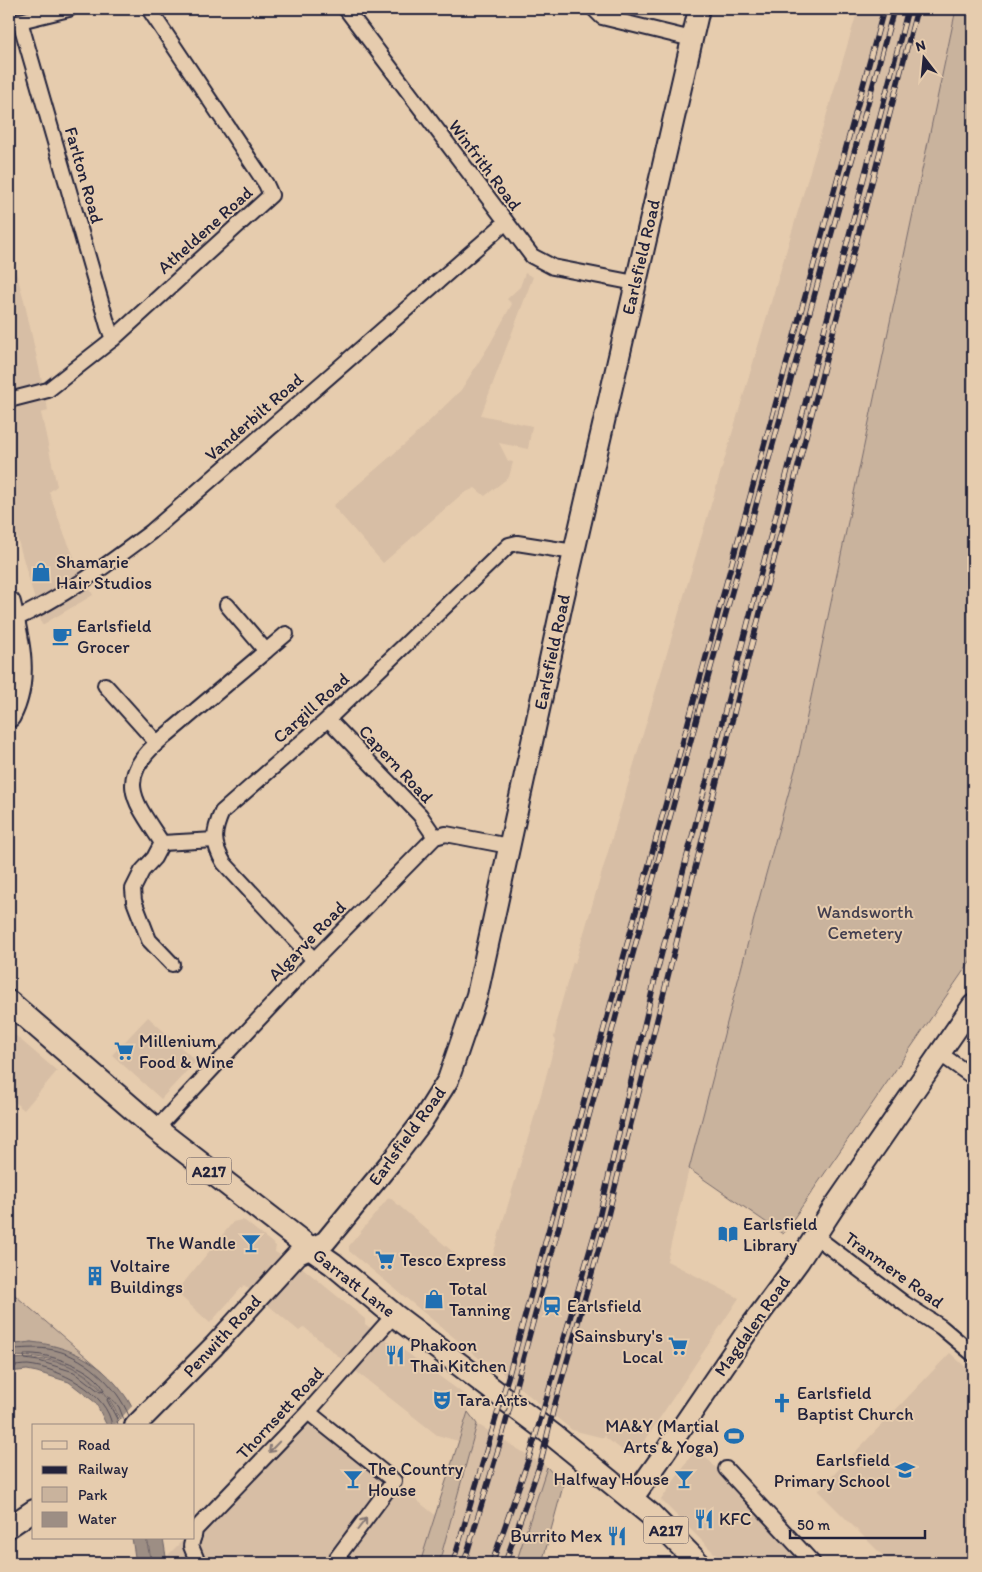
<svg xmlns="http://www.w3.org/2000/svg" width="982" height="1572" viewBox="0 0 982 1572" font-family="Itim,sans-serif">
	<rect width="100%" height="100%" fill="#e6ccae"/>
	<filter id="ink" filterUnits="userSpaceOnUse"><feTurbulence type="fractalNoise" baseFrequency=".02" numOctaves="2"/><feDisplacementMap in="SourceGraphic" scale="10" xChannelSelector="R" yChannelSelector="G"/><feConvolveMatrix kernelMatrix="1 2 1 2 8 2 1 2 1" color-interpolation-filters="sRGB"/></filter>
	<g filter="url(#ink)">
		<!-- built -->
		<g fill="#d7bea5">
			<polygon points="858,9 956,9 798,759 761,892 689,1169 667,1261 739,1298 636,1454 629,1455 606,1438 605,1435 604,1438 572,1430 505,1376 492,1360 490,1362 480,1359 349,1251 349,1246 389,1197 461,1259 489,1268 542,1091 556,1040 554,1038 557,1023 556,1022 573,962 575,963"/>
			<polygon points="9,248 24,300 47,404 48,411 41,413 57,486 49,492 63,531 77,564 93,595 42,625 9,509 12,506 9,491"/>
			<polygon points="525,273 533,277 481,415 532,426 528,449 499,443 508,461 513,462 509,477 485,496 475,488 462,494 383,563 333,506 412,438 461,390 490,344 512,304 507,299 520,287"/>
			<polygon points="148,1017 196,1061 161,1099 112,1055"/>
			<polygon points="9,1030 57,1071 24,1110 12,1100 9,1103"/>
			<polygon points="241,1220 245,1221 276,1246 275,1252 304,1269 365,1319 365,1324 392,1344 395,1344 472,1400 458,1441 437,1435 358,1373 304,1327 299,1331 244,1285 210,1323 176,1292 233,1222"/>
			<polygon points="950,1353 973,1374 973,1563 890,1563 818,1491"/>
			<polygon points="308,1412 435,1515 420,1563 167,1563 166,1557 185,1538 194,1538"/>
			<polygon points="477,1424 547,1467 516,1563 439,1563"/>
			<polygon points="697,1447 775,1533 803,1563 724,1563 661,1500"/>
		</g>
		<!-- green -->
		<g fill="#c9b39d" stroke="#766a6c">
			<polygon points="956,9 973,9 973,957 783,1234 689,1169 761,892 798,759"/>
			<polygon points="9,1290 104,1372 87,1360 31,1342 9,1345"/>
			<polygon points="468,1412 477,1424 439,1563 420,1563"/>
			<polygon points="547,1467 563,1486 542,1563 516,1563"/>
		</g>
		<!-- water -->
		<g fill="#9d8e84" stroke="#6c6367">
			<path d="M31,1342C73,1346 105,1365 128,1400C133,1407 135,1418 138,1426H122C106,1375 60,1352 9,1357V1345Z"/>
			<path d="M30,1358C44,1360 62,1361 75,1369C98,1382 113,1401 120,1426H107L96,1403L69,1382L37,1372L27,1370L9,1372V1359Z"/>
			<polygon points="132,1538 146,1538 151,1563 136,1563"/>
			<polygon points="147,1538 163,1538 167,1563 152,1563"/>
		</g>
		<!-- pier -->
		<polygon fill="#e6ccae" points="133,1405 141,1426 114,1426"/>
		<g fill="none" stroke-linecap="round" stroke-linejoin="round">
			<!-- shore -->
			<g stroke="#534d58" stroke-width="1">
				<path d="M9,1349C22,1349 34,1347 48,1349C82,1353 117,1385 129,1416"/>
				<path d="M26,1354C47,1352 98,1369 104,1391L100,1392L74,1372L39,1361L25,1359L24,1356Z"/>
				<path d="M9,1367C15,1366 22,1365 28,1365C58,1368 108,1392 112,1426"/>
				<polyline points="118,1426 117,1419 107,1400 108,1398 111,1398 119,1407 125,1422"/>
			</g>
			<defs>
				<g id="street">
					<polyline points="346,9 532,256 553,267 635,283"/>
					<polyline points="594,9 602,17 692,39"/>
					<polyline points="20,21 69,9"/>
					<polyline points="9,24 20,21 108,326 113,339"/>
					<polyline points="9,400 48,390 113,339 271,195 266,184 149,9"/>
					<path d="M13,620C63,598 108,564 151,532L505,223"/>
					<polyline points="266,651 286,634"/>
					<path d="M105,685L157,743C114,781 137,804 162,843L154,858L142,871L133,889L134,901L149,940L172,964"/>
					<polyline points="328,719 420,815 435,837"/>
					<polyline points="157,743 266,651 227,605"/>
					<polyline points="162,843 215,840"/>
					<path d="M314,960L224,863C212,843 213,832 222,812L328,719L509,545L517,543L574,552"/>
					<polyline points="939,1053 973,1077"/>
					<polyline points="156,1129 314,960 435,837 446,834 509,846"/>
					<polyline points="815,1236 905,1304 941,1327 973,1354"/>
					<polyline points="308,1412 394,1481 333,1563"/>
					<polyline points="726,1469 813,1563"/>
					<polyline points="194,1536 195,1530 308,1412 394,1315"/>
					<polyline points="193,1538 191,1546 198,1563"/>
				</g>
				<g id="secondary">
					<polyline points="135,1426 214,1346 298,1254 325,1242 395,1157 421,1123 448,1080 477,995 562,604 699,9"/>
					<polyline points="632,1499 659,1461 751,1326 799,1261 834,1207 973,1005"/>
					<polyline points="9,1527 34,1510"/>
				</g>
				<g id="primary">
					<path d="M9,603C18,640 28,681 9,716"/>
					<polyline points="9,1002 156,1129 310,1248 333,1264 394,1315 554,1436 650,1514 698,1563"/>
				</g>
			</defs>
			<!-- street casing -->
			<use href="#street" stroke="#22223b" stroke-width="18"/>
			<!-- secondary casing -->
			<use href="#secondary" stroke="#22223b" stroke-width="24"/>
			<!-- primary casing -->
			<use href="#primary" stroke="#22223b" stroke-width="26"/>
			<!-- street -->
			<use href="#street" stroke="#e6ccae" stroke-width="14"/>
			<!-- secondary -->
			<use href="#secondary" stroke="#e6ccae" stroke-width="20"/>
			<!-- primary -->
			<use href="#primary" stroke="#e6ccae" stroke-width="22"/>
			<defs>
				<g id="rail">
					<polyline points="453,1563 509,1374 884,9"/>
					<polyline points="464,1563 501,1440 701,703 894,9"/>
					<polyline points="492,1563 530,1455 598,1222 655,979 908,9"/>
					<polyline points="505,1563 541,1461 553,1411 606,1223 735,709 917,9"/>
				</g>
			</defs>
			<!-- rail casing -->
			<use href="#rail" stroke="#22223b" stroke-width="5.5"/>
			<!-- rail -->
			<use href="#rail" stroke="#e6ccae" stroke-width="4" stroke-dasharray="11" stroke-linecap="butt"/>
		</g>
		<!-- one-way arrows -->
		<defs><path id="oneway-shaft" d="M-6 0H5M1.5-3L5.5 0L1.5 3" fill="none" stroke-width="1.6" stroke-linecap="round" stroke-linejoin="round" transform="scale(1.25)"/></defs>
		<g stroke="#847774">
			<use href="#oneway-shaft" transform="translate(274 1447) rotate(134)"/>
			<use href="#oneway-shaft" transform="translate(362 1524) rotate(-53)"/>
		</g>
	</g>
	<!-- icons -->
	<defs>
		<symbol id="shop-bare" viewBox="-9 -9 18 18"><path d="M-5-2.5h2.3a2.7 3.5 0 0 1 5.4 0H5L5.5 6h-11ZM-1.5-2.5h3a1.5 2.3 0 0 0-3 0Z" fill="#1f6fb2" stroke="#e6ccae" stroke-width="2.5" paint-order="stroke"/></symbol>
		<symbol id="cafe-bare" viewBox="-9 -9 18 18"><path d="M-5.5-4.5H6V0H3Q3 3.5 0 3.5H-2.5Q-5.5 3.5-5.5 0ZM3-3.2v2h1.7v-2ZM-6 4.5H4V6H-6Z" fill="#1f6fb2" stroke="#e6ccae" stroke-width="2.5" paint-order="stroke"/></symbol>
		<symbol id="supermarket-bare" viewBox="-9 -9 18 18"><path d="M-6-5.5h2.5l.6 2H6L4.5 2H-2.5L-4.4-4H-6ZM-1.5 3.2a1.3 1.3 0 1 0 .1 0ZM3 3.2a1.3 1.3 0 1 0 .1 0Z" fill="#1f6fb2" stroke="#e6ccae" stroke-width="2.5" paint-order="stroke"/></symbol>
		<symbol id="library-bare" viewBox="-9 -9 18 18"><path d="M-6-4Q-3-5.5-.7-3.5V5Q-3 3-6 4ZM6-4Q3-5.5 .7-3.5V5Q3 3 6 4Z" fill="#1f6fb2" stroke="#e6ccae" stroke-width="2.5" paint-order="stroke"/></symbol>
		<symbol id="bar-bare" viewBox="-9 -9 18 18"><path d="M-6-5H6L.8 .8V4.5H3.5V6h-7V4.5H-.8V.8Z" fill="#1f6fb2" stroke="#e6ccae" stroke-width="2.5" paint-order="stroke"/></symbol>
		<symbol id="building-bare" viewBox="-9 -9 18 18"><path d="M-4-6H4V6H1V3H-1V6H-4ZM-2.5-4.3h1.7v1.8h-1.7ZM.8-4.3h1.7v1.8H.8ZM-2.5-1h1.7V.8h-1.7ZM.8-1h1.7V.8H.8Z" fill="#1f6fb2" stroke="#e6ccae" stroke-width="2.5" paint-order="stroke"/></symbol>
		<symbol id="station-bare" viewBox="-9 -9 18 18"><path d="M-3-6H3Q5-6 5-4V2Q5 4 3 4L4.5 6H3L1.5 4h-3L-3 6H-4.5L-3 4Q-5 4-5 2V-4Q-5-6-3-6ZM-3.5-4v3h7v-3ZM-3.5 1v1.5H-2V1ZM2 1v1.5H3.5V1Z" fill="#1f6fb2" stroke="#e6ccae" stroke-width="2.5" paint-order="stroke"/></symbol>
		<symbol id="restaurant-bare" viewBox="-9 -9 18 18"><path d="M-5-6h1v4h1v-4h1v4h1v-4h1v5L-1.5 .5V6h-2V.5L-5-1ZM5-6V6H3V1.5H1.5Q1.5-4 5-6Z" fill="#1f6fb2" stroke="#e6ccae" stroke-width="2.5" paint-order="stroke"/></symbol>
		<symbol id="theatre-bare" viewBox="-9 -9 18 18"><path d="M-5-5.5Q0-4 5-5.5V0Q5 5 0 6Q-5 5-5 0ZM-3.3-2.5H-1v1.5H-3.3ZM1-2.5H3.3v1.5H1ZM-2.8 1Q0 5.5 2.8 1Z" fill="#1f6fb2" stroke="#e6ccae" stroke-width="2.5" paint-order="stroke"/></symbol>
		<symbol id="church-bare" viewBox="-9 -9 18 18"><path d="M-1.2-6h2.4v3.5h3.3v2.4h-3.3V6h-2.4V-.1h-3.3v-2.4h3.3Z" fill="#1f6fb2" stroke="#e6ccae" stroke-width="2.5" paint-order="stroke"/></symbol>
		<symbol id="stadium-bare" viewBox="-9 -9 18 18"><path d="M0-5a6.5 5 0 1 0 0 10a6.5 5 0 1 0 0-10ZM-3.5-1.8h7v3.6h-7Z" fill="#1f6fb2" stroke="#e6ccae" stroke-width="2.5" paint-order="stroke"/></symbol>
		<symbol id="school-bare" viewBox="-9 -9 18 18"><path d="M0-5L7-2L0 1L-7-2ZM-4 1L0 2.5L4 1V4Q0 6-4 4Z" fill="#1f6fb2" stroke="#e6ccae" stroke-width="2.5" paint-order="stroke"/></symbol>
	</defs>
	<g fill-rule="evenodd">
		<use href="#shop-bare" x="27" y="558" width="28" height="28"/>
		<use href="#cafe-bare" x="48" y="622" width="28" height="28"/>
		<use href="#supermarket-bare" x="110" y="1037" width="28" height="28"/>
		<use href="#library-bare" x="714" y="1220" width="28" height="28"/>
		<use href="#bar-bare" x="237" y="1229" width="28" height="28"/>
		<use href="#supermarket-bare" x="371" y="1246" width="28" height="28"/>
		<use href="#building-bare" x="81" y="1262" width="28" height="28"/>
		<use href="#shop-bare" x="420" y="1285" width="28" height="28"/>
		<use href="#station-bare" x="538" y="1292" width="28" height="28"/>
		<use href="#supermarket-bare" x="664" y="1332" width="28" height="28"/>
		<use href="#restaurant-bare" x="381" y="1341" width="28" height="28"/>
		<use href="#theatre-bare" x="428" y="1386" width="28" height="28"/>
		<use href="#church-bare" x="768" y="1389" width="28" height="28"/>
		<use href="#stadium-bare" x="720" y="1422" width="28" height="28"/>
		<use href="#school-bare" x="891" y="1456" width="28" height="28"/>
		<use href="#bar-bare" x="339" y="1465" width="28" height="28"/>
		<use href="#bar-bare" x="670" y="1465" width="28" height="28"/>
		<use href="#restaurant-bare" x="690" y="1505" width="28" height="28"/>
		<use href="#restaurant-bare" x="603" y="1522" width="28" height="28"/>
	</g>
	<g text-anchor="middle" stroke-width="4" stroke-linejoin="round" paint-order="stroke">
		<!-- shield labels -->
		<g fill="#e6ccae" stroke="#5d555e" stroke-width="1">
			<rect x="186.5" y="1157.5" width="45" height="27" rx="4"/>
			<rect x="643.5" y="1516.5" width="45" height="27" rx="4"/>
		</g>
		<g font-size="16" font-weight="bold" fill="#22223b">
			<text x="209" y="1177">A217</text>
			<text x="666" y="1536">A217</text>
		</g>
		<!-- street labels -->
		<g font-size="18" fill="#22223b" stroke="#e6ccae">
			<text transform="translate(485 165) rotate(53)" y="6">Winfrith Road</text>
			<text transform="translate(84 175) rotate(74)" y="6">Farlton Road</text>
			<text transform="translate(205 230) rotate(-42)" y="6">Atheldene Road</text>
			<text transform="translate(641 257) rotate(-77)" y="6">Earlsfield Road</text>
			<text transform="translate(254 417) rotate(-41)" y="6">Vanderbilt Road</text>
			<text transform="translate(552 652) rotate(-78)" y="6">Earlsfield Road</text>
			<text transform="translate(311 708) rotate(-42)" y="6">Cargill Road</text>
			<text transform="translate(396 764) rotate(47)" y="6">Capern Road</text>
			<text transform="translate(307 941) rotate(-46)" y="6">Algarve Road</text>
			<text transform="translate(407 1136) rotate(-54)" y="6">Earlsfield Road</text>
			<text transform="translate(894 1270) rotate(36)" y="6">Tranmere Road</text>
			<text transform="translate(354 1283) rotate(38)" y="6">Garratt Lane</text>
			<text transform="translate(752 1326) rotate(-55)" y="6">Magdalen Road</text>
			<text transform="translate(222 1336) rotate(-47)" y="6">Penwith Road</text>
			<text transform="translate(280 1413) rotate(-47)" y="6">Thornsett Road</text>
		</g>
		<!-- poi labels -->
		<g font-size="18" fill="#22223b" stroke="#e6ccae" text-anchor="start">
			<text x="56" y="568">Shamarie<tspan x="56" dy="21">Hair Studios</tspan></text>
			<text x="77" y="632">Earlsfield<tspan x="77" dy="21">Grocer</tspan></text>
			<text x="139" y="1047">Millenium<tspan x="139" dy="21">Food &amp; Wine</tspan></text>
			<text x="743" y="1230">Earlsfield<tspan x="743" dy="21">Library</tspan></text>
			<text x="236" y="1249" text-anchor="end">The Wandle</text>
			<text x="400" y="1266">Tesco Express</text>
			<text x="110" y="1272">Voltaire<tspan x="110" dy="21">Buildings</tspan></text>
			<text x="449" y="1295">Total<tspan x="449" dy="21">Tanning</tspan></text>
			<text x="567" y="1312">Earlsfield</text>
			<text x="663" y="1342" text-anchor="end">Sainsbury's<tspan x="663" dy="21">Local</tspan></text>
			<text x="410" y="1351">Phakoon<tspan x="410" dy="21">Thai Kitchen</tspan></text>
			<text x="797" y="1399">Earlsfield<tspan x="797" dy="21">Baptist Church</tspan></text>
			<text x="457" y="1406">Tara Arts</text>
			<text x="719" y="1432" text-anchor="end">MA&amp;Y (Martial<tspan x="719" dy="21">Arts &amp; Yoga)</tspan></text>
			<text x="890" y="1466" text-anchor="end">Earlsfield<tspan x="890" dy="21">Primary School</tspan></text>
			<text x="368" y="1475">The Country<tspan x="368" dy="21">House</tspan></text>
			<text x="669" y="1485" text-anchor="end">Halfway House</text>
			<text x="719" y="1525">KFC</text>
			<text x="602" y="1542" text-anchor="end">Burrito Mex</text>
		</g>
		<!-- park labels -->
		<g font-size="18" fill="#433f4f" stroke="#e6ccae">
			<text x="865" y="918">Wandsworth<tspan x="865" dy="21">Cemetery</tspan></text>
		</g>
	</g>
	<!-- margin -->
	<rect width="982" height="1572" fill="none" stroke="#e6ccae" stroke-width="30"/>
	<rect x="15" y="15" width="952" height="1542" fill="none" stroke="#22223b" stroke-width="2" filter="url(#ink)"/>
	<!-- legend -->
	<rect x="32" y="1424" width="162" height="115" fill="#e6ccae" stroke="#988880"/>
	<rect x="42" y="1441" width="25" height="8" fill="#e6ccae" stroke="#988880"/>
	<text x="78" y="1450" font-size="15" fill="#22223b">Road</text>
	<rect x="42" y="1466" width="25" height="8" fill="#22223b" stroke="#988880"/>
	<text x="78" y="1474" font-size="15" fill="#22223b">Railway</text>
	<rect x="42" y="1487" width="25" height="15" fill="#c9b39d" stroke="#988880"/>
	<text x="78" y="1500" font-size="15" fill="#22223b">Park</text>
	<rect x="42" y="1512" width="25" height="15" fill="#9d8e84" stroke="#988880"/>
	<text x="78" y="1524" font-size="15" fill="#22223b">Water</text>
	<!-- north arrow -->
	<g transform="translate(924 58) rotate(344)" stroke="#e6ccae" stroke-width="4" paint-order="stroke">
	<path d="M0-4L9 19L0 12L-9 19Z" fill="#22223b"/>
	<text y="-8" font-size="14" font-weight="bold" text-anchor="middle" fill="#22223b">N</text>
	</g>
	<!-- scale -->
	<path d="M790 1530v8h135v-8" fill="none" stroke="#22223b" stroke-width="2.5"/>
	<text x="797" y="1530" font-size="15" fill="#22223b" stroke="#e6ccae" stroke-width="4" paint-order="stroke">50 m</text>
</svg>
